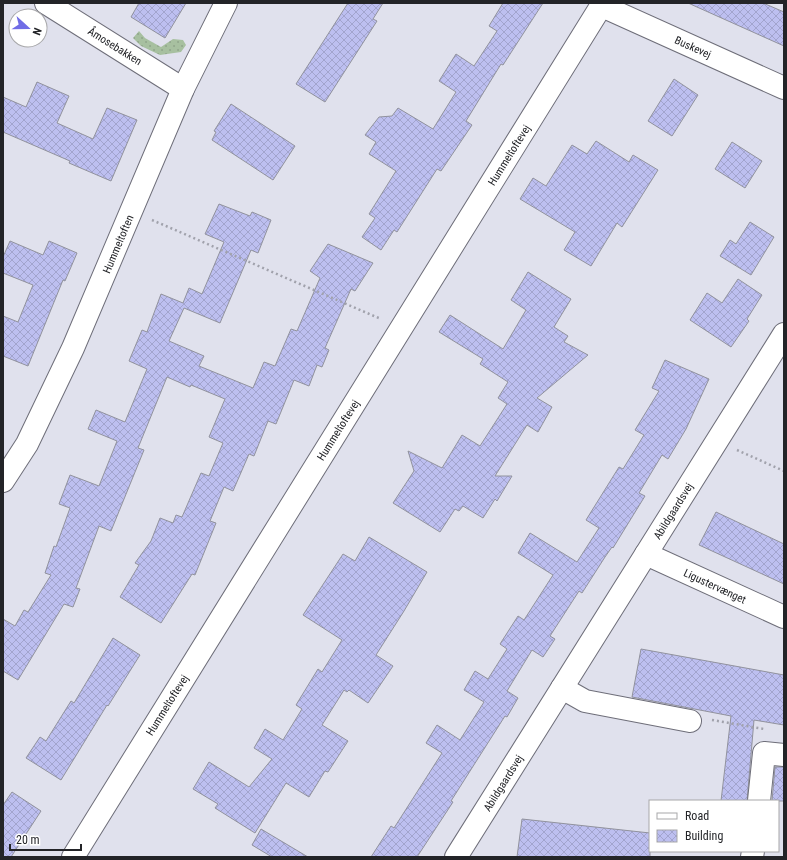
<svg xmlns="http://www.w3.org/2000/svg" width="787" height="860" viewBox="0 0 787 860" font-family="'Roboto Condensed',sans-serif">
	<defs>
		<pattern id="grass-dots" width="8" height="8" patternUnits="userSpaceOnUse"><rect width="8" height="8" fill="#a7c0a0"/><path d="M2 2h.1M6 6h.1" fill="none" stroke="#8fa58a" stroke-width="1.8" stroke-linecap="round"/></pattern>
		<pattern id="building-cross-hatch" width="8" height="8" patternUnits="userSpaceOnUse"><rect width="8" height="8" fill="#bdbff0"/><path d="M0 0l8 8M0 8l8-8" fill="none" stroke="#a2a4ce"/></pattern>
	</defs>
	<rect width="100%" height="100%" fill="#e0e1ed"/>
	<!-- grass -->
	<polygon fill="url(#grass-dots)" points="139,31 145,38 161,47 173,39 183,40 186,45 181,52 160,55 141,46 133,38"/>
	<!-- building -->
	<g fill="url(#building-cross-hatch)" stroke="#91929d">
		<polygon points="139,3 186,3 165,38 131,17"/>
		<polygon points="348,3 383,3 373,19 377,21 325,102 296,84"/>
		<polygon points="503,3 543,3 503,65 501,64 466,121 472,125 441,171 437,169 397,232 394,230 381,250 362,237 375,218 369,214 396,171 369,154 376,142 365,135 379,117 392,116 398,108 433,129 456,92 439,81 456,54 474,66 497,31 489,26"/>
		<polygon points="688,3 763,3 784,12 784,46"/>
		<polygon points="674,79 698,95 672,136 648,121"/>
		<polygon points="37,82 69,96 57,123 93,139 107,108 137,120 111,181 69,163 70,161 3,132 3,97 26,107"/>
		<polygon points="231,104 295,146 273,180 212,140 216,132 214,131"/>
		<polygon points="596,141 629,162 633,155 658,170 622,227 617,223 591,266 564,250 575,232 520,199 533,178 546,186 572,145 587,154"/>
		<polygon points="732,142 762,161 745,188 715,169"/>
		<polygon points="219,204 250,216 252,212 271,220 258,253 251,250 220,323 184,308 169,341 204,356 199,366 253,388 264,362 275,366 291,329 297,331 320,278 310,271 328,244 373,263 355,291 351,289 325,348 329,350 322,367 317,365 309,386 294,380 276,424 268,421 254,456 249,454 233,491 224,487 210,521 216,523 195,575 192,574 161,623 120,597 139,565 135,563 151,541 160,518 173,523 176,515 182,517 201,473 209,476 223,443 209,437 225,399 191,385 190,387 167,377 138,448 144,450 111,531 99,526 76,588 80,589 73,607 64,604 18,680 3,671 3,619 15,626 24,610 28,612 51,575 45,573 54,546 56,547 70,508 59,504 70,475 99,486 117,441 88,429 96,410 125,422 147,369 129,361 142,330 147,332 161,294 183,303 189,288 202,294 224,242 205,234"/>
		<polygon points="750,222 774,237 751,275 720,256 730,240 736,244"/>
		<polygon points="10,241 43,255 49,241 77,253 65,281 63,280 28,366 3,356 3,316 18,322 33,285 3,273 3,257"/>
		<polygon points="528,272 571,299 554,327 568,336 564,342 588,355 537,398 552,407 538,432 527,425 495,476 512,476 497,501 495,499 483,518 463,506 459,511 455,509 440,532 393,503 414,471 408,451 442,468 462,435 480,446 507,404 498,398 508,382 480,364 483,359 439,332 450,315 503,349 526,310 511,300"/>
		<polygon points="738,279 762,295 747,319 749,321 731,347 690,320 707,293 722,303"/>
		<polygon points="665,360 709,379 686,429 668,459 662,455 639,493 645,496 613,548 612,547 605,557 582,593 579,591 550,636 555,639 543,657 532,650 507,691 518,698 507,717 505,716 451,801 453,802 417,857 371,857 391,826 394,828 442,753 426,743 437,725 460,740 484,702 464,690 475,671 488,679 507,649 500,644 518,616 524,620 553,575 518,553 530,533 577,562 599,528 586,520 619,467 623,469 644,435 635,430 659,391 652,388"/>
		<polygon points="716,512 784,544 784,584 699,545"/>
		<polygon points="369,537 427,572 404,611 376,655 393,666 368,703 349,690 347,692 344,690 322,725 348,741 328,772 325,771 309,797 286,783 255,833 215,808 218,804 193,789 209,762 249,787 272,759 254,748 265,729 283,740 302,709 296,705 318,669 322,672 342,640 303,615 343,554 355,561"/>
		<polygon points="113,638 140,655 108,706 107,705 61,780 26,758 40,737 46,741 71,701 74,703"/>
		<polygon points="641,649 784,675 784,725 754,720 747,801 721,801 731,716 632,697"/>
		<polygon points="775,767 784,767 784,801 772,801"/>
		<polygon points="12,792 41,811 11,857 3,857 3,805"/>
		<polygon points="522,819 650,833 650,857 517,857"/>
		<polygon points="261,829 308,857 272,857 252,845"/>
	</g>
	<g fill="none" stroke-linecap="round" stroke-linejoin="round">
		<defs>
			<g id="minor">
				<polyline points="46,3 183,89"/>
				<polyline points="602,6 784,88"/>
				<polyline points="3,481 27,444 73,348 183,89 226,3"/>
				<polyline points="646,554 784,617"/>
				<polyline points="562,688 585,701 690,721"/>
				<polyline points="759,801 764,753 784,755"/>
				<polyline points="73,857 603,3"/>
				<polyline points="456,857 784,334"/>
				<polyline points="752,857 753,851"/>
			</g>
		</defs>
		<!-- minor casing -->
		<use href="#minor" stroke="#6e6e79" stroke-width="24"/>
		<!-- path -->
		<g stroke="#a1a2ac" stroke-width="2.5" stroke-dasharray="2 3" stroke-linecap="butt">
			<polyline points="152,220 381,319"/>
			<polyline points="737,450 784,471"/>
			<polyline points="712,720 764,729"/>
		</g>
		<!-- minor -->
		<use href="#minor" stroke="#fff" stroke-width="22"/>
	</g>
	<g text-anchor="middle" stroke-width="3" stroke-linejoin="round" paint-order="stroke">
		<!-- street labels -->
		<g font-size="11" fill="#232428" stroke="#fff">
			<text transform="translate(115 46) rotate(32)" y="4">Åmosebakken</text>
			<text transform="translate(693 47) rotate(24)" y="4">Buskevej</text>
			<text transform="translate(509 155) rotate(-58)" y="4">Hummeltoftevej</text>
			<text transform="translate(118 244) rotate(-67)" y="4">Hummeltoften</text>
			<text transform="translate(338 430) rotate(-58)" y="4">Hummeltoftevej</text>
			<text transform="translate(673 511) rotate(-58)" y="4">Abildgaardsvej</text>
			<text transform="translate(715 586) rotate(25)" y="4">Ligustervænget</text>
			<text transform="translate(167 705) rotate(-58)" y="4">Hummeltoftevej</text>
			<text transform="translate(503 783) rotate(-58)" y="4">Abildgaardsvej</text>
		</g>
	</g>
	<!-- border -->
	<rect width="787" height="860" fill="none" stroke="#232428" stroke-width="8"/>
	<!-- legend -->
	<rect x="649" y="800" width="130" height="52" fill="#ffffff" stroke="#a7a7a9"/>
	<rect x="657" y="813" width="20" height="6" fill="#ffffff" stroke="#a7a7a9"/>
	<text x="685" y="820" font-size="12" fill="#232428">Road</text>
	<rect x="657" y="830" width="20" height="12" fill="url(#building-cross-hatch)" stroke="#a7a7a9"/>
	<text x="685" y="840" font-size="12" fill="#232428">Building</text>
	<!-- north arrow -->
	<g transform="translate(28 28) rotate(111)"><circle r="19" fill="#ffffff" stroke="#a7a7a9"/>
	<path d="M0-3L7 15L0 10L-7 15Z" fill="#706ce6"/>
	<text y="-6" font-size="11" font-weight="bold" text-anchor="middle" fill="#232428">N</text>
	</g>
	<!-- scale -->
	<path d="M10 844v6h71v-6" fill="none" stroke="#232428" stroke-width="2"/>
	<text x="16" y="844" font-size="12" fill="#232428" stroke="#ffffff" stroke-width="3" paint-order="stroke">20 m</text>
</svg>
